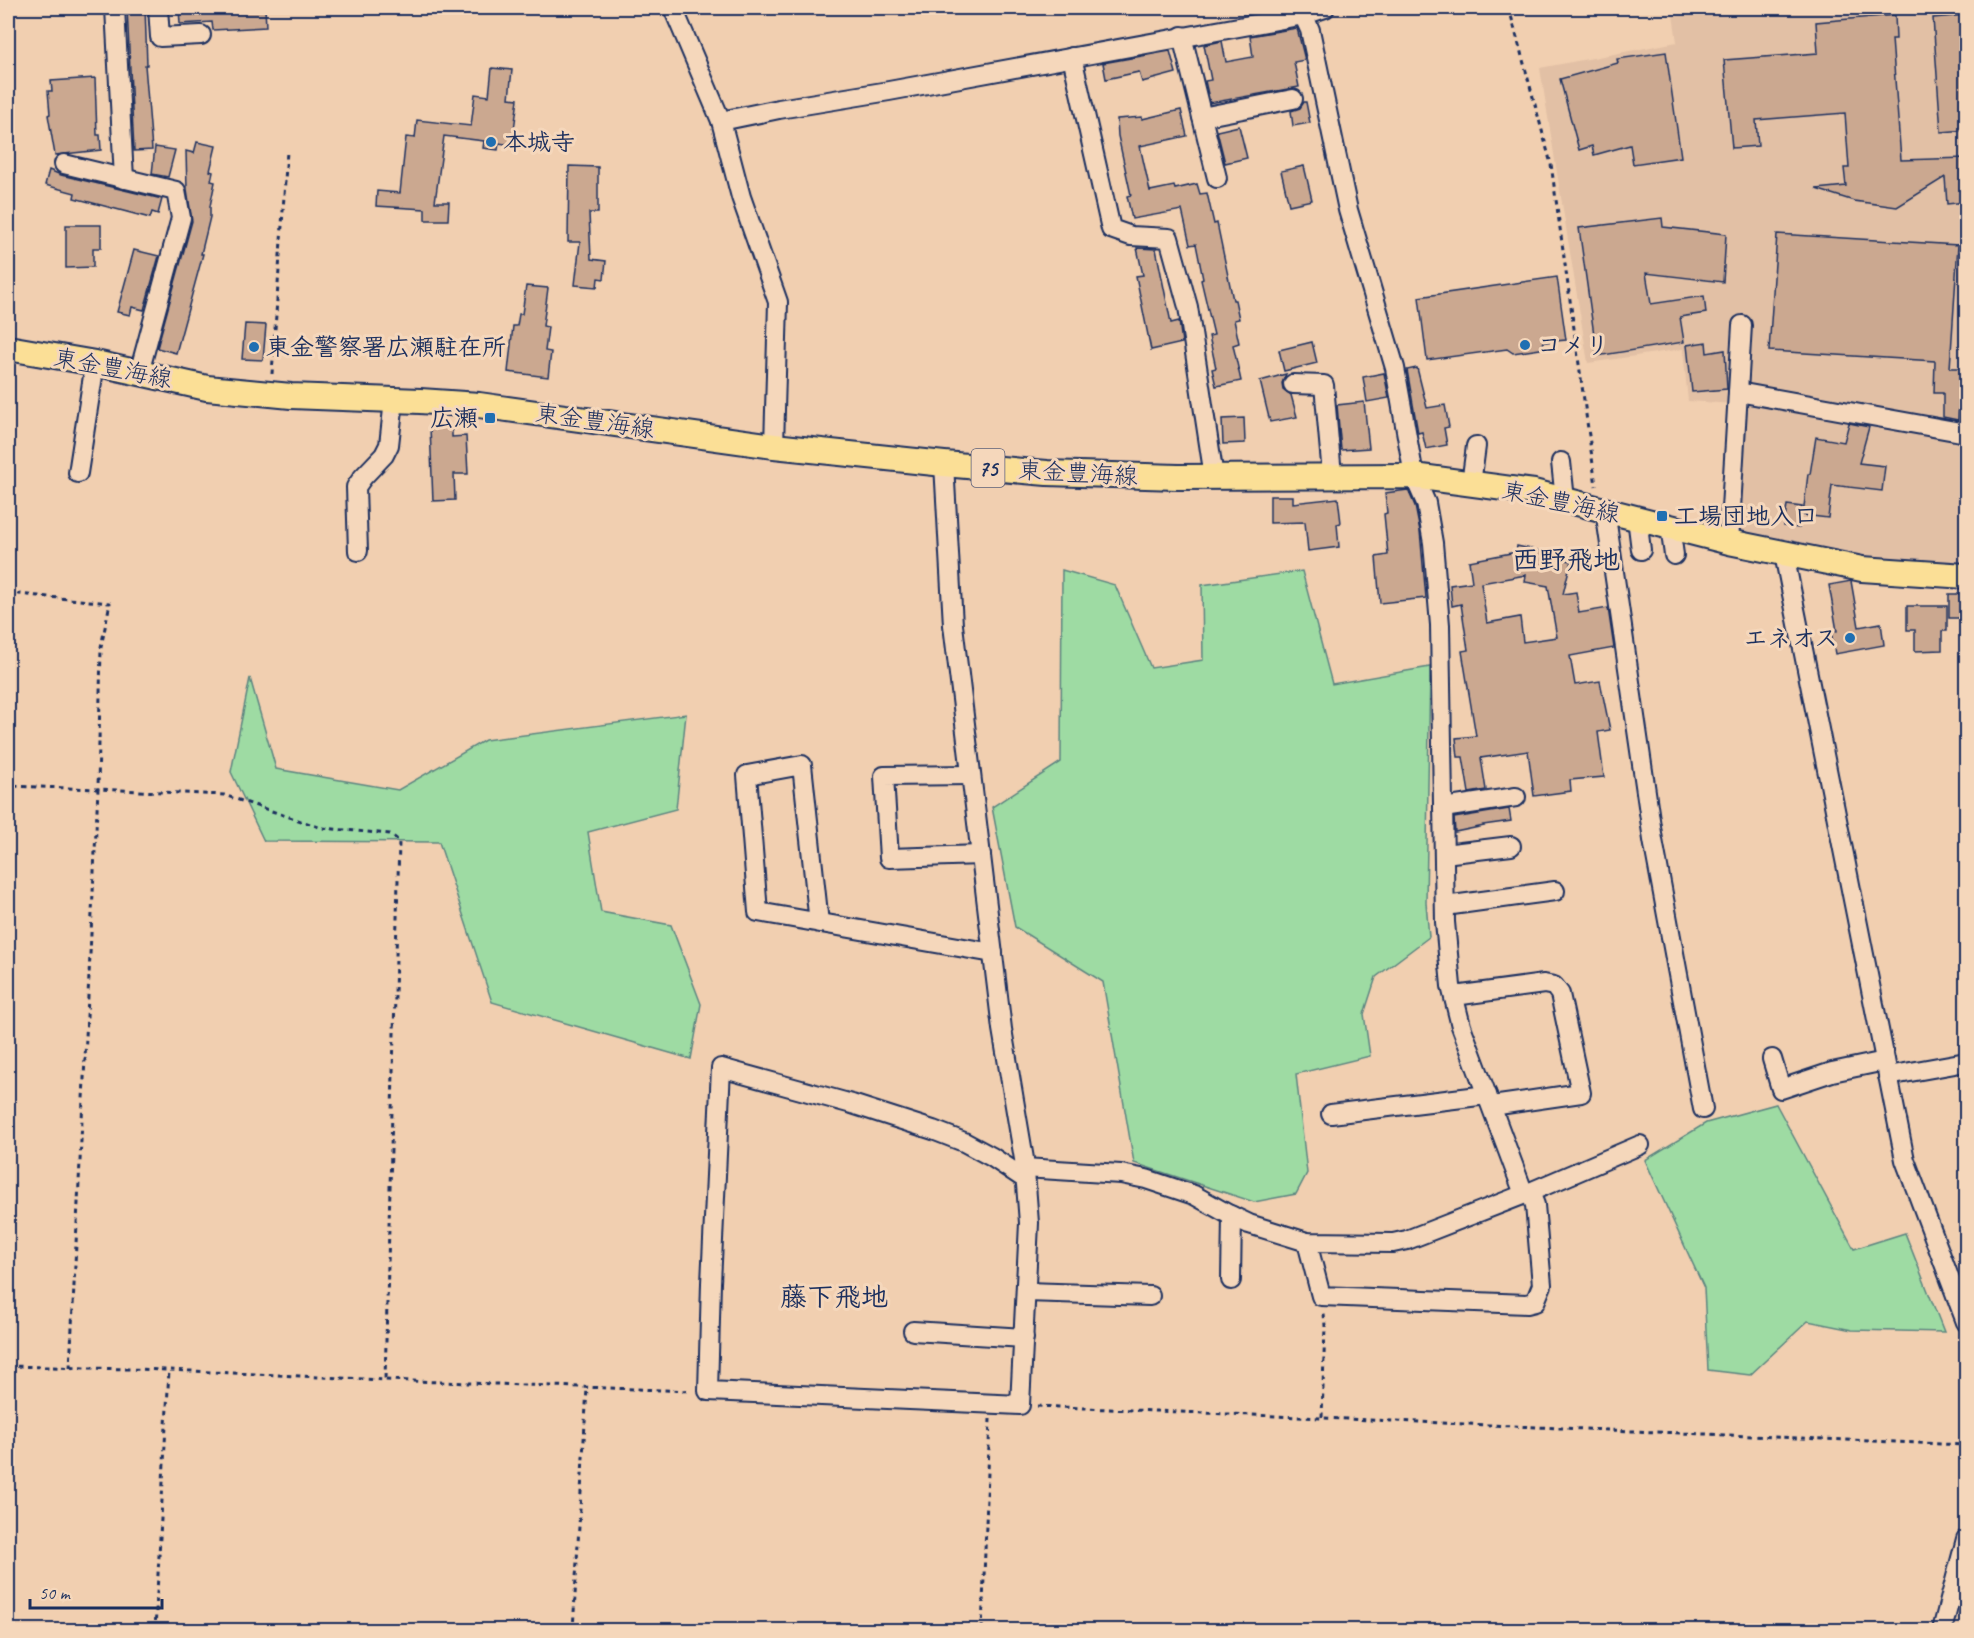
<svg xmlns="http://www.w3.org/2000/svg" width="1974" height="1638" viewBox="0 0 1974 1638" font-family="Caveat,'Klee One',sans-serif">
	<rect width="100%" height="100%" fill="#f1cfb0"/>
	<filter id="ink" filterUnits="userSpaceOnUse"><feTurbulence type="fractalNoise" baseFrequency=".0167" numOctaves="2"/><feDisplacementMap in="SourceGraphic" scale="12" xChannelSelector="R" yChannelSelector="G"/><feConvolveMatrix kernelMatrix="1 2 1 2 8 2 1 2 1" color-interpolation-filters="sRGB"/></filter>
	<g filter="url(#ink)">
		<!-- built -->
		<polygon fill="#e2c0a5" points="1672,8 1966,8 1966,567 1913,566 1725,533 1734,404 1688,401 1683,349 1588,363 1540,68 1677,42"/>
		<!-- green -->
		<g fill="#9edba3" stroke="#5c8580" stroke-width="1.5">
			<polygon points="1062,570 1115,585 1151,668 1203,660 1202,585 1302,571 1332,684 1430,667 1426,903 1429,937 1376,977 1364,1014 1370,1056 1296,1074 1307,1173 1296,1194 1254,1202 1134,1163 1103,982 1015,927 992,807 1061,762"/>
			<polygon points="250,678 276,769 398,790 485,740 686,714 676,809 588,832 601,912 671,925 701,1004 691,1059 492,1002 439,842 264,841 231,772"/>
			<polygon points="1776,1104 1854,1249 1905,1233 1944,1332 1852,1330 1808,1321 1750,1375 1708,1370 1704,1288 1645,1160 1706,1123"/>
		</g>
		<!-- building -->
		<g fill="#cba890" stroke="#1b2f5e" stroke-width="1.5" fill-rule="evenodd">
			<polygon points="127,8 145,8 147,65 145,65 152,150 134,151"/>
			<polygon points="179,8 265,8 266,27 213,30 212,22 180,24"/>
			<polygon points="1895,15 1896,39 1892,39 1901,160 1966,158 1966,202 1947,204 1945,177 1897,207 1854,201 1816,189 1846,186 1844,168 1849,168 1845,113 1756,120 1758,146 1732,148 1724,60 1818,53 1816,22"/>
			<polygon points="1966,15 1966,130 1941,132 1933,18"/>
			<polygon points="1297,28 1305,60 1294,62 1299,87 1210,103 1205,81 1211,80 1204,45 1222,41 1226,62 1253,57 1250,36"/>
			<polygon points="1170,51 1176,73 1142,82 1139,72 1106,79 1103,63"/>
			<polygon points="1666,52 1681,157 1633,164 1630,145 1594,155 1592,146 1579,150 1560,79 1618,63 1617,59"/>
			<polygon points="492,68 512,70 509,98 518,99 512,145 499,143 498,150 483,148 484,141 444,136 435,202 449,202 448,220 425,220 425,209 376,206 377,191 400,193 406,137 415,138 417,120 471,126 475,94 489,96"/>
			<polygon points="95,78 97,135 100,135 101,150 55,155 48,115 50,114 48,91 52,91 51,81"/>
			<polygon points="1304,102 1306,102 1310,123 1293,126 1291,111 1300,108"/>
			<polygon points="1181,110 1187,136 1140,146 1150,191 1174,186 1175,189 1197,184 1200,194 1207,193 1214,224 1217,223 1233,300 1235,300 1239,319 1234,320 1239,343 1233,345 1241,381 1216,386 1212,369 1216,368 1209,336 1214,335 1201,280 1203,279 1196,244 1190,245 1182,210 1132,219 1127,196 1131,195 1118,136 1117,119 1142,117 1142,119"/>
			<polygon points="1239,126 1247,158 1225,163 1217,131"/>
			<polygon points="197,142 216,146 210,171 213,172 211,181 215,182 210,206 210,217 201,254 203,254 176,353 157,348 192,221 187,189 186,151 194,153"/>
			<polygon points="155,147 175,150 168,177 152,174"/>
			<polygon points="569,166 598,167 598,213 589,213 591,259 606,261 604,279 598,278 597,287 575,285 580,242 568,242"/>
			<polygon points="1304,166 1312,200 1289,205 1281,171"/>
			<polygon points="49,170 61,175 162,199 158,214 152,212 150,218 74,198 75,193 45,185"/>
			<polygon points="1662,218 1663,227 1726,234 1723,282 1646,273 1651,304 1704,296 1706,313 1680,317 1684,342 1597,356 1579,228"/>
			<polygon points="66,225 101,225 101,248 93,248 93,267 66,268"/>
			<polygon points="1777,234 1958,245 1950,368 1961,368 1958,420 1943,417 1943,393 1934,393 1935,361 1769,351"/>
			<polygon points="1137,248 1156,249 1171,323 1179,321 1182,343 1151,350 1136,276 1143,275"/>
			<polygon points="134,250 159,256 144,310 132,307 130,315 117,312"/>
			<polygon points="1557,277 1566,340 1544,342 1540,349 1513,353 1507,349 1427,360 1419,297"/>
			<polygon points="526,286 548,288 543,326 548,327 545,351 551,352 548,377 508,372 513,326 517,326 519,314 522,314"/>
			<polygon points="245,324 266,325 263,360 242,359"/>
			<polygon points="1312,342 1317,363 1284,371 1279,350"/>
			<polygon points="1706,342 1707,353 1725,350 1727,389 1692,392 1687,345"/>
			<polygon points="1417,368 1427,408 1445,405 1449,427 1444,428 1447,445 1426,449 1422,432 1418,433 1407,370"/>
			<polygon points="1384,373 1389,398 1367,402 1363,377"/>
			<polygon points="1286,374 1282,383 1283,389 1291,395 1297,417 1270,422 1260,381"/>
			<polygon points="1364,402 1369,448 1341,450 1337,405"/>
			<polygon points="1244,418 1245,443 1223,444 1222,419"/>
			<polygon points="1849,423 1869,427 1859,463 1885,466 1882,491 1832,485 1828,518 1803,515 1808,474 1810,474 1816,437 1844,442"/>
			<polygon points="452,426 452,437 466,436 468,474 454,474 455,500 433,501 430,427"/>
			<polygon points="1408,490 1415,506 1420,531 1426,598 1380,603 1376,557 1388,555 1384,514 1387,513 1385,493"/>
			<polygon points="1270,496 1293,496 1293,503 1338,498 1341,523 1337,524 1339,547 1308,551 1305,522 1270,523"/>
			<polygon points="1787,505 1802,507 1799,528 1784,526"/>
			<path d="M1517,546L1550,553L1549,556L1571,561L1563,594L1576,592L1579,613L1608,608L1614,648L1570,656L1575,685L1600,681L1610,730L1598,732L1604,777L1570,780L1571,791L1534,796L1528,751L1481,758L1486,790L1469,793L1463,757H1458L1456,738L1476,736L1462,651L1468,650L1461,604L1452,606L1450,585L1472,582L1469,561L1516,552ZM1526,575L1525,582L1548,586L1557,637L1523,642L1520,617L1487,623L1481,583Z"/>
			<polygon points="1851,581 1859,627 1881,623 1884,645 1835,654 1831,632 1837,631 1829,585"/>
			<rect x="1949" y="594" width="17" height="24"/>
			<polygon points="1907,606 1947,606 1947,631 1942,631 1942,650 1915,651 1915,630 1907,630"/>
			<polygon points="1509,809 1511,821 1483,825 1484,826 1455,832 1454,818"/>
		</g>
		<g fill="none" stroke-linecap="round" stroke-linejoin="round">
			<defs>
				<g id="minor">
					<polyline points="115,8 124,179"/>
					<polyline points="158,8 160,37 201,35"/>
					<polyline points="673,8 721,121 741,197 778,302 774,446"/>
					<polyline points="1300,8 1310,30 1348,210 1395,368 1414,476 1426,503 1433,543 1440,625 1445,922 1451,986 1461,1026 1524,1194"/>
					<polyline points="1182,36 1217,178"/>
					<polyline points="1072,57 1111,229 1131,236 1169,238 1188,307 1214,477"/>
					<polyline points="1202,117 1293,99"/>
					<polyline points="721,121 779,109 889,91 1304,15 1325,8"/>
					<polyline points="64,164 176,191 181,218 139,373"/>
					<polyline points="1293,384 1324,385 1332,475"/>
					<polyline points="1738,392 1966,433"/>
					<polyline points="1561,462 1565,500"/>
					<polyline points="944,464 953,625 1002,1029 1024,1159 1029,1223 1020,1405 708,1391 711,1283 721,1068 852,1104 933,1130 964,1142 992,1157 1025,1179"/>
					<polyline points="78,473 95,363"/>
					<polyline points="1471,484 1476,446"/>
					<polyline points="1605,510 1653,840 1703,1109"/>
					<polyline points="1637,518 1641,550"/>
					<polyline points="1670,526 1674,555"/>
					<polyline points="1729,542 1742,325"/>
					<polyline points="358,551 356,487 363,477 384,455 389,445 394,400"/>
					<polyline points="1784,554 1905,1160 1966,1322"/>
					<polyline points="971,775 884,776 889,858 981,855"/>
					<polyline points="1443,808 1516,797"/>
					<polyline points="1444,854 1511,846"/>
					<polyline points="1445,906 1555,891"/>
					<polyline points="819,923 802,765 747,775 758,912 993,953"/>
					<polyline points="1454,996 1544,984 1554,986 1560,994 1581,1093 1492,1106"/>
					<polyline points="1772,1059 1781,1089 1832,1072 1885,1061"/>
					<polyline points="1888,1076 1966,1062"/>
					<polyline points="1331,1114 1487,1095"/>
					<polyline points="1024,1168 1121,1174 1146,1179 1194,1195 1228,1214 1249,1224 1307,1242 1393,1243 1407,1240 1530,1192 1640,1145"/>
					<polyline points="1307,1242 1321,1296 1527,1304 1535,1302 1542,1285 1535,1205 1530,1192"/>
					<polyline points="1231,1280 1232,1216"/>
					<polyline points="1026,1292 1150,1296"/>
					<polyline points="913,1331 1024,1338"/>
					<polyline points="1942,1630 1966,1539"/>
				</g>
				<polyline id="major" points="8,348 95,363 207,388 291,396 420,401 479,405 774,446 944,464 1047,473 1178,477 1414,476 1534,492 1729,542 1862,569 1966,576"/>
			</defs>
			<!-- minor casing -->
			<use href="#minor" stroke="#1b2f5e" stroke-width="22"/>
			<!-- major casing -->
			<use href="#major" stroke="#1b2f5e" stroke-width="28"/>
			<!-- path -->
			<g stroke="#1b2f5e" stroke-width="3" stroke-dasharray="4.5 4.5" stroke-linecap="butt">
				<polyline points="1509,8 1551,164 1596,486"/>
				<polyline points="272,374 287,151"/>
				<polyline points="8,593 110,603 101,647 98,789 8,786"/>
				<polyline points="8,1366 169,1370 385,1380 691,1391"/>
				<polyline points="70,1368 98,789 224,795 322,828 390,834 399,841 385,1380"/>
				<polyline points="1037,1406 1966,1445"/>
				<polyline points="1322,1417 1325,1326 1324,1313"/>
				<polyline points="155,1630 169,1370"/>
				<polyline points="573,1630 587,1388"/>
				<polyline points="982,1630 990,1419"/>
			</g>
			<!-- minor -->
			<use href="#minor" stroke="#f5d7bb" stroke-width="18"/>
			<!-- major -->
			<use href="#major" stroke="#fbdf96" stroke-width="24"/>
		</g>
	</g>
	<!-- markers -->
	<g fill="#1f6fb2" stroke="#f5d7bb" stroke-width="2">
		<circle cx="491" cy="142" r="6"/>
		<circle cx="1525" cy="345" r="6"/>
		<circle cx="254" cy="347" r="6"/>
		<rect x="484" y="412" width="12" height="12" rx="3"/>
		<rect x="1656" y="510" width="12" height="12" rx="3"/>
		<circle cx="1850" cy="638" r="6"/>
	</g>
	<g text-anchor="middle" stroke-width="6" stroke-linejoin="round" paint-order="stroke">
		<!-- shield labels -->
		<rect fill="#f5d7bb" stroke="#5c617a" stroke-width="1.5" x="971.5" y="449" width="33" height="38" rx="4.5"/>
		<g font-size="22" font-weight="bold" fill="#1b2f5e">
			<text x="988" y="476">75</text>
		</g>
		<!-- poi labels -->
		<g font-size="24" font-weight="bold" fill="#1b2f5e" stroke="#f5d7bb" text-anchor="start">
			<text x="503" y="150">本城寺</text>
			<text x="1537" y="353">コメリ</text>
			<text x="266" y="355">東金警察署広瀬駐在所</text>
			<text x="478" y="426" text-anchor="end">広瀬</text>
			<text x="1674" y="524">工場団地入口</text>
			<text x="1838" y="646" text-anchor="end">エネオス</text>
		</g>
		<!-- street labels -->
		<g font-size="24" fill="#1b2f5e" stroke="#f5d7bb">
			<text transform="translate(113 368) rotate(11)" y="8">東金豊海線</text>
			<text transform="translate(595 421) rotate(8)" y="8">東金豊海線</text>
			<text transform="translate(1078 473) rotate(3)" y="8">東金豊海線</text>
			<text transform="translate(1561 502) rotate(12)" y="8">東金豊海線</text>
		</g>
		<!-- quarter labels -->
		<g font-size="27" font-weight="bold" fill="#1b2f5e" stroke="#f5d7bb">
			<text x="1566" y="569">西野飛地</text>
			<text x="834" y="1306">藤下飛地</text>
		</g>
	</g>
	<!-- margin -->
	<rect width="1974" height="1638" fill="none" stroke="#f5d7bb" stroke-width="30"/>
	<rect x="15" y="15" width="1944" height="1608" fill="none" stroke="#1b2f5e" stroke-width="2" filter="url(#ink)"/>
	<!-- scale -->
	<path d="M30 1599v9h132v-9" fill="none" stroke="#1b2f5e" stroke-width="3"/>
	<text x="39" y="1599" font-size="18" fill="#1b2f5e" stroke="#f5d7bb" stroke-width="4.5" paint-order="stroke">50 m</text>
</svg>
